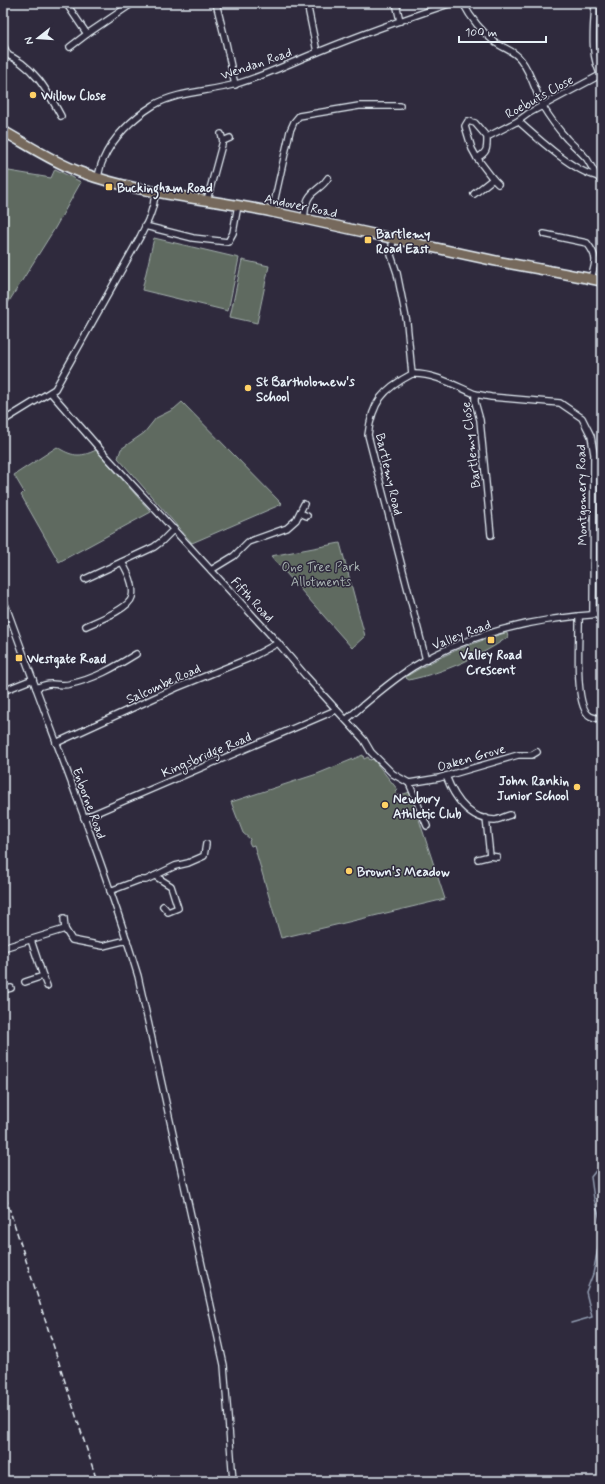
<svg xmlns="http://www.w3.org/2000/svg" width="605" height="1484" viewBox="0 0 605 1484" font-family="Mynerve,sans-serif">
	<rect width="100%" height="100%" fill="#2f2a3d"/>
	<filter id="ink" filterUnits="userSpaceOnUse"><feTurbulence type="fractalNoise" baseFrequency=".025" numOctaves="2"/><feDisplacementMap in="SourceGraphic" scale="8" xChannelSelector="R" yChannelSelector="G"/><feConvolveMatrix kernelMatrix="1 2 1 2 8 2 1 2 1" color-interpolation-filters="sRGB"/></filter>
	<g filter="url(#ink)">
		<!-- green -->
		<g fill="#5e6b60" stroke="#a3aeac">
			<polygon points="55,169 81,182 55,228 3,311 3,170 51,178"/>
			<polygon points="154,238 239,258 228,311 142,290"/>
			<polygon points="242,260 269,266 257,323 230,317"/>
			<polygon points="182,402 282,504 192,543 118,458 121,449 144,433 156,418 174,409"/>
			<path d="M57,447C71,456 80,458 96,450L151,512L59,562L21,495L24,492L14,475Z"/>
			<polygon points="340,543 365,636 352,648 271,556"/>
			<path d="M505,633H507L508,637C478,658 445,672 409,680L406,678L407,676C439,656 469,644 505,633Z"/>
			<polygon points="363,755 364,759 368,757 370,760 373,759 398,790 396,792 397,796 410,792 445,899 281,938 254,845 251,846 249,842 250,839 243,833 231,802 317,774"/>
		</g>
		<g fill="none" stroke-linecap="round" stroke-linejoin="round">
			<!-- stream -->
			<polyline stroke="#919cb0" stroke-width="1.5" points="571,1323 592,1317 586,1292 593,1274 599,1243 601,1222 594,1199 591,1177 598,1168 602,1167"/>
			<defs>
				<g id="minor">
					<polyline points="66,3 87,34"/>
					<polyline points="216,3 226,43 235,85"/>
					<polyline points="307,3 317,52"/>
					<polyline points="396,3 400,21"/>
					<path d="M463,3C471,19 482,32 496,43C505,49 515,51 521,60C531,73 535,90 542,105C549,117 558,129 567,139C574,146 581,152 587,159C592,167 595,175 602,182"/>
					<path d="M595,3C594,27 589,55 602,77"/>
					<polyline points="3,45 8,55"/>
					<polyline points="70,47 87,34 133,3"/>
					<path d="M3,53C33,64 47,90 61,116"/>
					<path d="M518,121C536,137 573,171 596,176"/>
					<polyline points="221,134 223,141"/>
					<path d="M487,137L475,123L468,121L465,126L472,149L477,158C488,152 487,148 487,137L518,121L529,113L602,74"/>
					<polyline points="477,158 493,179"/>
					<path d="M98,178C99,172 100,166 103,160C112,138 133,118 154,105C178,91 209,92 236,84C264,76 290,63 318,52C362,34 407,18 452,3"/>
					<polyline points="474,194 493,179 498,184"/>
					<polyline points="207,200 223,141 230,138"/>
					<polyline points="272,212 290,131 294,122 299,116 359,106 400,106"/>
					<path d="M304,219C305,212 305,202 310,196C315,189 322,188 328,178"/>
					<polyline points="145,226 193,238 228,242 233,233 238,205"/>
					<path d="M544,234L587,243C598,257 596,262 591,278"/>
					<path d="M393,238L391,255L397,273L407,323L412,374C383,389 372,402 368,435L426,660"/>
					<path d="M412,374C434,373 456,386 475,394V402L480,420L491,535"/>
					<polyline points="51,393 106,456 278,643 305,675 364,740 371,752 393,774 409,783 427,826"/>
					<polyline points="475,394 491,397 560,403 582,418 591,436 594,454 593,614"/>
					<path d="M3,421L55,389L140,237C147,223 154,210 155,193"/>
					<polyline points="300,513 307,516"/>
					<polyline points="211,570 234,556 248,542 287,528 296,520 304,504"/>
					<polyline points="85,579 154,547 162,541 174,529"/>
					<path d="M3,598C48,724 99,848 138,976L224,1365L233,1481"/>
					<path d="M579,616C580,636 573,706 590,716C593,718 598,718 602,719"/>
					<path d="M86,626C97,621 129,609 132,597C135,585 127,571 122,562"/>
					<path d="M36,688C41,686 46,684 51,684C58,684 63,686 70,684C95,679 115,667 136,654"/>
					<polyline points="3,691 33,679"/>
					<path d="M346,720C368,701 389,682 413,667C469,633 537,618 602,614"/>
					<polyline points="56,743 176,688 250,658 278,643"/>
					<path d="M446,776C454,797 469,820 495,820C499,820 505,816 510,815"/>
					<polyline points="409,783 439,778 518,755 532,755 537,752"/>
					<polyline points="84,818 336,710"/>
					<polyline points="486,818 490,856"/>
					<polyline points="478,859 490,856 497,857"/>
					<polyline points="155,876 171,886 178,908 168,912 163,906"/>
					<polyline points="110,891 139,880 146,880 175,866 188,863 204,856 206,844"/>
					<polyline points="64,918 65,929 72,940 103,946 127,940"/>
					<polyline points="3,948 65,929"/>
					<polyline points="43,976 47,986"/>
					<polyline points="25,982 43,976 31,940"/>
					<polyline points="3,990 11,988"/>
				</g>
				<path id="primary" d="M3,131C28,145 53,162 80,172C142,195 208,198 272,212C348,228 424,246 501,262C534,268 568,274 602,281"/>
			</defs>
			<!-- minor casing -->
			<use href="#minor" stroke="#e8f1f8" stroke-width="8"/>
			<!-- primary casing -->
			<use href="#primary" stroke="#e8f1f8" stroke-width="12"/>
			<!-- minor -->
			<use href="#minor" stroke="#2f2a3d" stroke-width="5.5"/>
			<!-- primary -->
			<use href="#primary" stroke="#76695c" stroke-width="9"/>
			<!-- rail -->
			<polyline stroke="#e8f1f8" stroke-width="1.5" stroke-dasharray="6 3" stroke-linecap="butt" points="3,1189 97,1481"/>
		</g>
	</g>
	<!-- markers -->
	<g fill="#ffd166" stroke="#2f2a3d" stroke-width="1.5">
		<circle cx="33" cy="95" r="4"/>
		<rect x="105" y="183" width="8" height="8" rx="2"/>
		<rect x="364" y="236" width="8" height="8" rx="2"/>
		<circle cx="248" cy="388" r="4"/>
		<rect x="487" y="636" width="8" height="8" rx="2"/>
		<rect x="15" y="654" width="8" height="8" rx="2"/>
		<circle cx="577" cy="787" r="4"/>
		<circle cx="385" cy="805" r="4"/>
		<circle cx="349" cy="871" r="4"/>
	</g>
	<g text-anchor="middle" stroke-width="3" stroke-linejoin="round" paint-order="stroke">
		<!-- street labels -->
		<g font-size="13" fill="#e8f1f8" stroke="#2f2a3d">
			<text transform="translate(256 63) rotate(-19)" y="5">Wendan Road</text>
			<text transform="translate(539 96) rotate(-29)" y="5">Roebuts Close</text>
			<text transform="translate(301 205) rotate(12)" y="5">Andover Road</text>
			<text transform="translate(470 445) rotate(-97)" y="5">Bartlemy Close</text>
			<text transform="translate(390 474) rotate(77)" y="5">Bartlemy Road</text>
			<text transform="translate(581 495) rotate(-91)" y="5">Montgomery Road</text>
			<text transform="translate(253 599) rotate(47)" y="5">Fifth Road</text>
			<text transform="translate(461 634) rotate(-21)" y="5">Valley Road</text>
			<text transform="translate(163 683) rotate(-24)" y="5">Salcombe Road</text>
			<text transform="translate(206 754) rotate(-23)" y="5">Kingsbridge Road</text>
			<text transform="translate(471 757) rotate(-16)" y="5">Oaken Grove</text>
			<text transform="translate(90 803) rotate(70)" y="5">Enborne Road</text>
		</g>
		<!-- poi labels -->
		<g font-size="13" font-weight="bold" fill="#e8f1f8" stroke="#2f2a3d" text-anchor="start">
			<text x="41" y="100">Willow Close</text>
			<text x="117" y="192">Buckingham Road</text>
			<text x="376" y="238">Bartlemy<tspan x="376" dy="15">Road East</tspan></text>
			<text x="256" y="386">St Bartholomew's<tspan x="256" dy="15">School</tspan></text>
			<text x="491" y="659" text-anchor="middle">Valley Road<tspan x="491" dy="15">Crescent</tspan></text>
			<text x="27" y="663">Westgate Road</text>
			<text x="569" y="785" text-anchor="end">John Rankin<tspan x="569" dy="15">Junior School</tspan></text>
			<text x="393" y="803">Newbury<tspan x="393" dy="15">Athletic Club</tspan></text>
			<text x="357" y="876">Brown's Meadow</text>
		</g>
		<!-- park labels -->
		<g font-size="13" fill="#aab5b4" stroke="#2f2a3d">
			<text x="321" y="571">One Tree Park<tspan x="321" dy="15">Allotments</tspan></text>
		</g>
	</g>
	<!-- margin -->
	<rect width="605" height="1484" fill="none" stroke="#2f2a3d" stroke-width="16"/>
	<rect x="8" y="8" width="589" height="1468" fill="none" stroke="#e8f1f8" stroke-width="1.5" filter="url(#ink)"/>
	<!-- north arrow -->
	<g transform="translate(38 38) rotate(253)" stroke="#2f2a3d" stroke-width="3" paint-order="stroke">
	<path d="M0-3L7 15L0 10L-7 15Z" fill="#e8f1f8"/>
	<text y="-6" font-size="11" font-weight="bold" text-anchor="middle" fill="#e8f1f8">N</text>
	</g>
	<!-- scale -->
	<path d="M459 36v6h87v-6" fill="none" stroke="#e8f1f8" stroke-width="2"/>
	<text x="465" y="36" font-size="12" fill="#e8f1f8" stroke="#2f2a3d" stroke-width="3" paint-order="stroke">100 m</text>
</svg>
